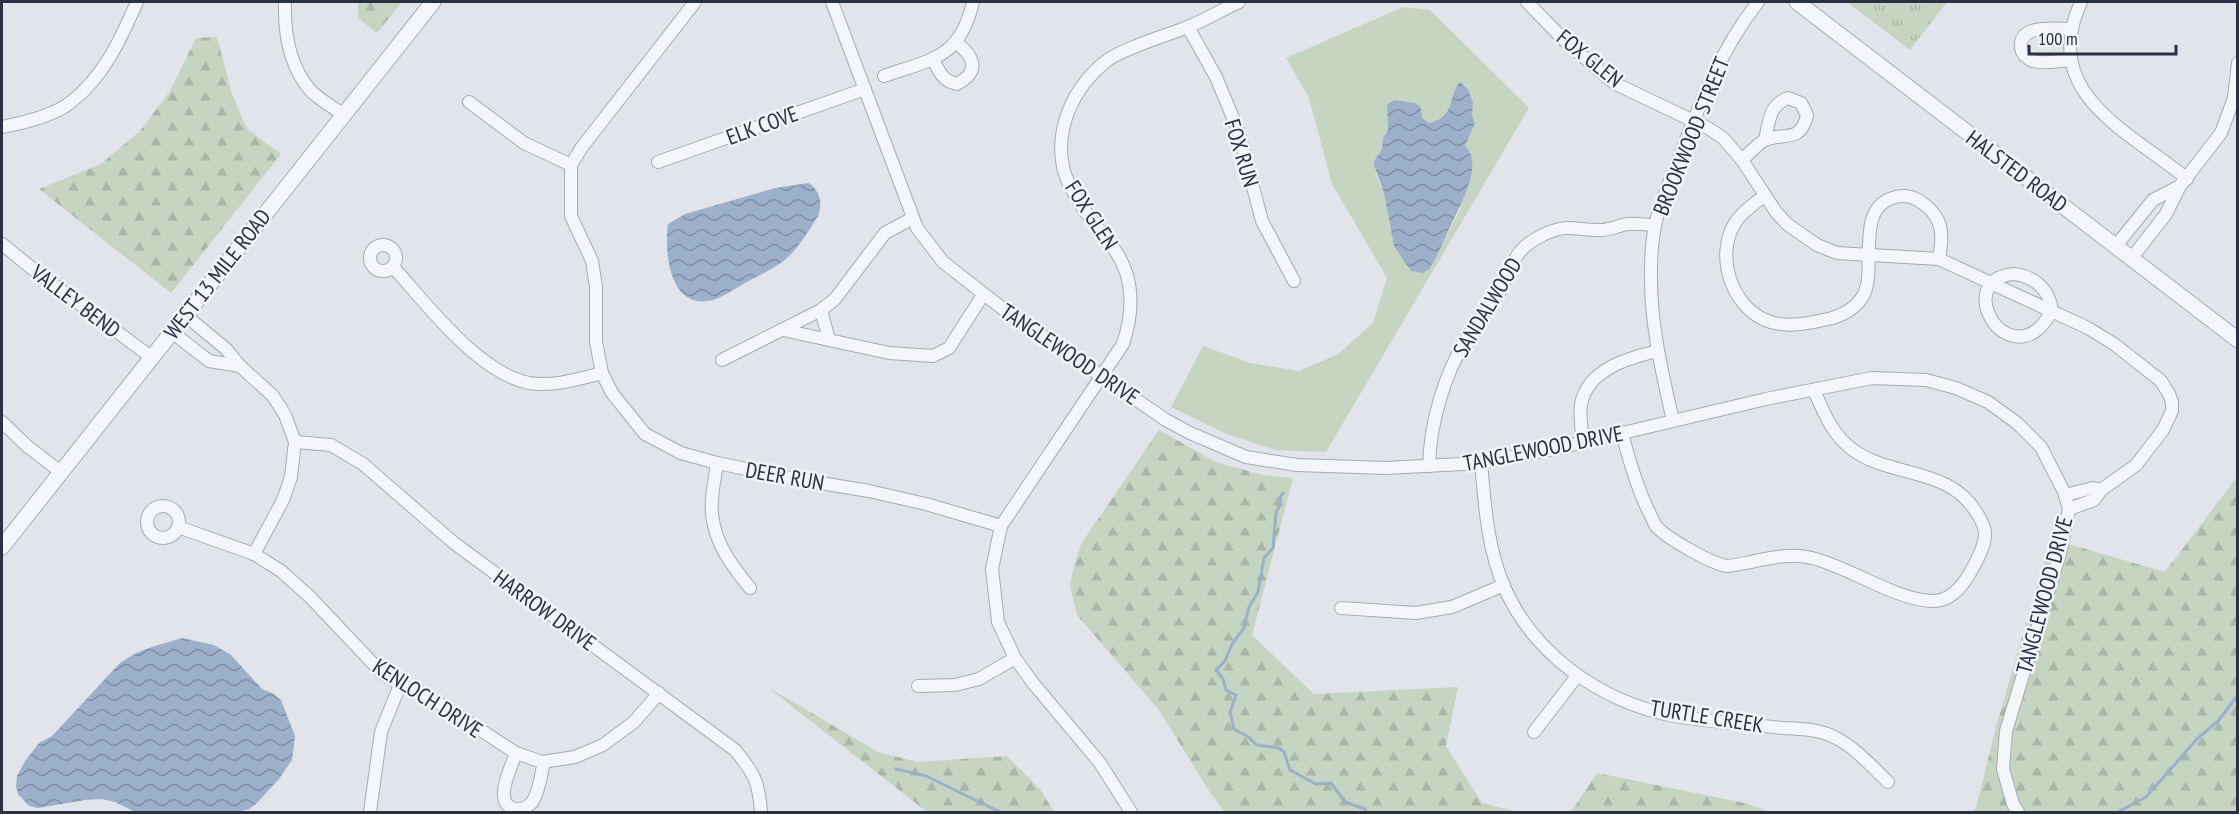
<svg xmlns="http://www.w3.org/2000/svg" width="2239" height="814" viewBox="0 0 2239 814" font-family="'PT Sans Narrow',sans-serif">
	<defs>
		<pattern id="forest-firs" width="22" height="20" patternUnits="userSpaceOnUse" patternTransform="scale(1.5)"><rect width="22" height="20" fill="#c6d4c2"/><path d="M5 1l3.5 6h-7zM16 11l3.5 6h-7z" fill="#aab6a8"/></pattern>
		<pattern id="park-tufts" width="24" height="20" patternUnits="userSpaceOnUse" patternTransform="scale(1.5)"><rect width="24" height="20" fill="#c6d4c2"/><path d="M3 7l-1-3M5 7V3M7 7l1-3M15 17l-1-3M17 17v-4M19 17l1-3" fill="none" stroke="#aab6a8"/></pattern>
		<pattern id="water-waves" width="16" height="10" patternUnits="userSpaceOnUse" patternTransform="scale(1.5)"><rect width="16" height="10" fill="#9cb0ca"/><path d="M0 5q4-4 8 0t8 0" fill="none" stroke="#7f90a6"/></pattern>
	</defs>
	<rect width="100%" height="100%" fill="#e1e4ea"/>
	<!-- grass -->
	<path fill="#c6d4c2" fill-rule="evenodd" d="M1403,7L1430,10L1529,108L1326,452L1275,450L1224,433L1171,407L1203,346L1250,363L1299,371L1338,354L1373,323L1387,278L1332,184L1309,98L1286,58ZM1465,85L1473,103L1472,115L1475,121L1465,142L1471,175L1468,187L1459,212L1429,269L1423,273L1409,269L1405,261L1394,246L1384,193L1377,178L1374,161L1382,149L1383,138L1388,130L1387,113L1394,100L1418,105L1421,107L1422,118L1429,123C1447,118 1453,103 1456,86Z"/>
	<!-- forest -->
	<g fill="url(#forest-firs)">
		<polygon points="358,2 402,2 377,33 358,18"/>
		<polygon points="217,37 232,94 247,129 281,154 171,293 39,189 101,164 140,131 170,91 196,38"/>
		<polygon points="1159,430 1216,462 1263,475 1293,478 1252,635 1314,694 1458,687 1446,746 1482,803 1518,812 1225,812 1209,791 1159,710 1077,615 1070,586 1072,573 1081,544"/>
		<polygon points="2237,477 2237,812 1971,812 1976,808 1997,723 2051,539 2165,572"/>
		<polygon points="766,686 878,752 918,762 1007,756 1040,789 1054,812 927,812"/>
		<polygon points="1597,773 1745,803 1770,812 1571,812"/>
	</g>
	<!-- park -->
	<polygon fill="url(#park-tufts)" points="1847,2 1947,2 1910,50"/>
	<!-- water -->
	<g fill="url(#water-waves)">
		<path d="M1460,82L1468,89L1473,103L1472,115L1475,123L1465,146C1484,163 1461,204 1452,223C1444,239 1439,254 1429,269L1423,273L1411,271L1394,246L1384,193L1374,165V161L1382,149L1383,138L1388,130L1387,105L1394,100L1415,103L1421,107L1422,118L1429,123C1457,116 1448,94 1460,82Z"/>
		<path d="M809,183C820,191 823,204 818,216C809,230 800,246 788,257C776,268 760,275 745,283C734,289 721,299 708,301C669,307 664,251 668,224L685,214L775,188Z"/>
		<path d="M182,638L214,645L231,655L262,689L272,693L281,700L295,736L292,760L279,779L256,804L249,809L238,812H135L115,802L102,799L85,800L38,808L29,806L18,794L16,786L17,776L25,761L39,743L52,736L119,664C138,649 159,645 182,638Z"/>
	</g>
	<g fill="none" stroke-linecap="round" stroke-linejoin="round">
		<!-- stream -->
		<g stroke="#9cb0ca" stroke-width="3">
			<polyline points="1283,493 1280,498 1281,504 1276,512 1273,548 1264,558 1258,592 1249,607 1244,628 1232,644 1225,661 1216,670 1223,679 1226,690 1236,695 1230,712 1234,729 1247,736 1257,745 1279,748 1284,752 1290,770 1316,784 1331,783 1345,802 1365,809 1366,812"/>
			<polyline points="896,769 926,776 1000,812"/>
			<polyline points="2118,812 2146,797 2197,739 2218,721 2238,695"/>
		</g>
		<defs>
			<g id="minor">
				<path d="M285,2C284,33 289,65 310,90C318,99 333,107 344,115"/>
				<polyline points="695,2 582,147 571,165 571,216 592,261 596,287 596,342 602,373 612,393 645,434 681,453 717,463 790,478 869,491 926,504 1001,526"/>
				<polyline points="832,2 917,228 943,262 1007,312 1166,420 1190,433 1246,457 1297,465 1386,468 1481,463 1559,448 1766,399 1872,378 1926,380 1956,388 1988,402 2017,423 2041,447 2064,492 2069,509 2060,553 2006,731 2003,769 2013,804 2018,812"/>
				<polyline points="1527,2 1565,41 1614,83 1708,128 1723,138 1742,160 1776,212 1787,224 1817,245 1837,253 1939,259 2088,328 2114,344 2161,381 2169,394 2172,402 2172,411 2163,430 2136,465 2101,490 2094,500 2069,509"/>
				<path d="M2081,2C2039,94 2128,130 2187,179"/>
				<polyline points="1188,27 1216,77 1238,130 1262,221 1294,281"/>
				<path d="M933,59C939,72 943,81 957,84C981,71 974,57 957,43"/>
				<path d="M2071,60C2060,61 2044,64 2033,61C2027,59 2022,54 2021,48C2018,23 2057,29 2072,29"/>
				<path d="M884,76C933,59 960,58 973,2"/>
				<polyline points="469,102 524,143 571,165"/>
				<path d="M2,127C23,123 54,116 71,102C104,77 121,38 137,2"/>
				<path d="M1742,160C1749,154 1757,144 1765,140C1783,132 1801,144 1807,115L1801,103L1788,98C1769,105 1769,122 1765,140"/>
				<polyline points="658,162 865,89"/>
				<path d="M1765,195C1755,204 1742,211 1735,223C1715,255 1731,305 1765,320C1785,329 1812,323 1832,318C1845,314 1858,306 1864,294C1877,267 1854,206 1896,197C1903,195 1911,196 1918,200C1927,206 1935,212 1939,223C1943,234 1941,247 1939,259"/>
				<polyline points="2,244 34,270 151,357"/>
				<circle cx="383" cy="258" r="13"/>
				<polyline points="2115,247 2153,200 2180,186"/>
				<polyline points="2131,259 2166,214 2180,186 2221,133 2234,98 2238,63"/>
				<path d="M393,267C427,304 478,373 529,383C553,387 579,379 602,373"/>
				<path d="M2015,274C2035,277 2050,290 2052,311C2048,317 2043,326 2037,330C1996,360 1957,277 2015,274Z"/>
				<polyline points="821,310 829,340"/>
				<polyline points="185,315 226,349 240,366 273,396 285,415 295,442 291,477 283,500 254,554"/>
				<polyline points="783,330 889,353 933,356 949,348 983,295"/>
				<polyline points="172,332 209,361 240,366"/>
				<polyline points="722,360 821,310 835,299 885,233 913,218"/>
				<path d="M1673,421C1662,372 1650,323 1651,272C1651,257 1652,240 1655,226C1659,204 1670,182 1678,161C1699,105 1721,49 1758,2"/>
				<polyline points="2,422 27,446 62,473"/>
				<path d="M1622,433C1629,460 1636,485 1648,510C1651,515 1653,522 1656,526C1666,538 1712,564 1727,566C1732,566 1740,564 1745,563C1766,559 1791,552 1812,558C1849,567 1894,599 1931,601C1949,602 1962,587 1970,573C1976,562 1984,549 1985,536C1986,529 1981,520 1978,515C1950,466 1894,479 1853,450C1832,435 1824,413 1814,390"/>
				<path d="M295,442L331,445L363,464L454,543L735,750C754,773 759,782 761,812"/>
				<path d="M1583,442C1582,431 1579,416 1581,404C1588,369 1628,358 1658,351"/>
				<path d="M717,463C715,479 710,499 712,514C715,544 732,566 750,588"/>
				<path d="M1481,463C1485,505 1487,545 1503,584C1532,654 1601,702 1674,716C1709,722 1747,724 1783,728C1800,729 1821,729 1836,738C1856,748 1872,767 1888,782"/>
				<path d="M1429,466C1430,423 1444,376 1466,339C1476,322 1490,308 1500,291C1514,264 1513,249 1543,235C1569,222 1577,231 1601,230C1610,230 1619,225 1628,224C1637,223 1646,225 1655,225"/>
				<polyline points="2065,495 2093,488 2101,490"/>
				<circle cx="163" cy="522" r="16"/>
				<polyline points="178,527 254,554 281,571 310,597 381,672 400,685 425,694 516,753 542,762 575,757 603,745 634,722 659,693"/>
				<polyline points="1341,608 1416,613 1452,607 1504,585"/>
				<polyline points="918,686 955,685 979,679 1015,658"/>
				<polyline points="1534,732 1577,676"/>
				<path d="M516,753C512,765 503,782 504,795C504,813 527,813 534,799C540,788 541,773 544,762"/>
				<polyline points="370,812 381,732 400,685"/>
				<path d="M1131,812L1100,763L1033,683L1015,658L998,622L992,569L1001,526L1123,344C1131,320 1134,297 1126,272C1117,246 1097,230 1083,208C1075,196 1066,180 1063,167C1055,127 1074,87 1105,62C1121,49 1165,36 1185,28C1204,21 1221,10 1239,2"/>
			</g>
			<g id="tertiary">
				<polyline points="1797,2 2238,340"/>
				<polyline points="2,547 433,2"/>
			</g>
		</defs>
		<!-- minor casing -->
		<use href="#minor" stroke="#a6abb4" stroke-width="14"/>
		<!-- tertiary casing -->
		<use href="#tertiary" stroke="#a6abb4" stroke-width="17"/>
		<!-- minor -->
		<use href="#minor" stroke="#f4f5f8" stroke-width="12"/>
		<!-- tertiary -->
		<use href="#tertiary" stroke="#f4f5f8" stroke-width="15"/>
	</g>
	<g text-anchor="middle" stroke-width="5" stroke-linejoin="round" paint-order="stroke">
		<!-- street labels -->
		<g font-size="22" fill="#293142" stroke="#f1f3f7">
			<text transform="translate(1590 58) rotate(39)" y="8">FOX GLEN</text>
			<text transform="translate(762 125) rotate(-20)" y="8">ELK COVE</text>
			<text transform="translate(1691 136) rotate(-68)" y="8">BROOKWOOD STREET</text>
			<text transform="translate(1242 153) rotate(73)" y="8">FOX RUN</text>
			<text transform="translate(2017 171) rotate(37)" y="8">HALSTED ROAD</text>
			<text transform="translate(1092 215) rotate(57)" y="8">FOX GLEN</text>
			<text transform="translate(217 274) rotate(-52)" y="8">WEST 13 MILE ROAD</text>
			<text transform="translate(76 301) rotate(37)" y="8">VALLEY BEND</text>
			<text transform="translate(1487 307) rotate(-59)" y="8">SANDALWOOD</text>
			<text transform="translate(1070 354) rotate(34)" y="8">TANGLEWOOD DRIVE</text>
			<text transform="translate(1543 448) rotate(-11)" y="8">TANGLEWOOD DRIVE</text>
			<text transform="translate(785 476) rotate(10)" y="8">DEER RUN</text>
			<text transform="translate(2044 595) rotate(-75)" y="8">TANGLEWOOD DRIVE</text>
			<text transform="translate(545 610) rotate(36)" y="8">HARROW DRIVE</text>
			<text transform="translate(428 698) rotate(33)" y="8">KENLOCH DRIVE</text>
			<text transform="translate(1707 716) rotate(9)" y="8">TURTLE CREEK</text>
		</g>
	</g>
	<!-- border -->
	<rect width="2239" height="814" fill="none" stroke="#293142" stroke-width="6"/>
	<!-- scale -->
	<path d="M2029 45v9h147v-9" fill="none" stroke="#293142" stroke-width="3"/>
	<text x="2038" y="45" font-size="18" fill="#293142" stroke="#f1f3f7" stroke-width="4.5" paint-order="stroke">100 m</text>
</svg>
